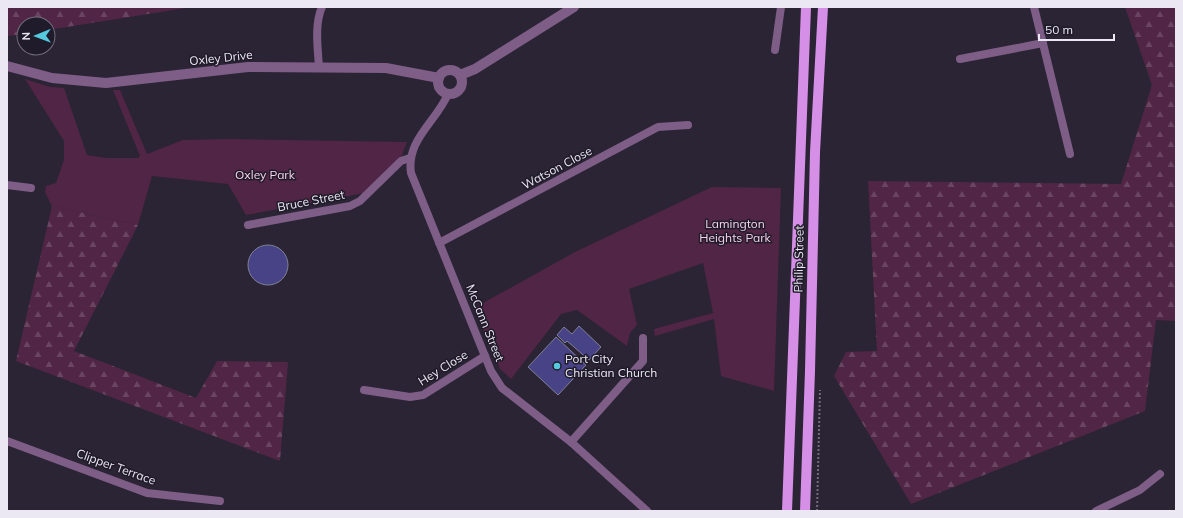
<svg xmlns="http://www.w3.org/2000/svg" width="1183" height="518" viewBox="0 0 1183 518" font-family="Mulish,sans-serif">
	<defs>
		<pattern id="forest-firs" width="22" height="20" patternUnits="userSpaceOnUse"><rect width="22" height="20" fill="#512546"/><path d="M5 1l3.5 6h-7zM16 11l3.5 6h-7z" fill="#6a4561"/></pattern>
	</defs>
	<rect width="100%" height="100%" fill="#2a2434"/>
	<!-- green -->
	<g fill="#512546">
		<polygon points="25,79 50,87 64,88 87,155 106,158 138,158 140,156 113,90 120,90 147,154 183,140 230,139 407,142 401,158 370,192 246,215 228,184 152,176 138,225 52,206 45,192 46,186 56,183 64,160 64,141"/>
		<polygon points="712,187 781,188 774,391 721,376 714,319 655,336 654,329 713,313 703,263 629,289 637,325 630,333 627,346 577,310 561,314 511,379 500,369 474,308 575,252"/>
	</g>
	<!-- forest -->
	<g fill="url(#forest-firs)">
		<polygon points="7,7 192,7 48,30 48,24 24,24 24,34 7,36"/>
		<polygon points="1125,7 1176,7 1176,321 1156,320 1145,411 911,504 834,376 846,352 877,351 868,181 1121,184 1152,85"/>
		<polygon points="52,206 138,225 74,351 196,398 217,361 288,362 280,461 16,361"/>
	</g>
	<!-- building -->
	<g fill="#474386" stroke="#7f8094">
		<circle cx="268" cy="265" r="20"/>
		<polygon points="579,326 601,347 589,360 567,341 565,343 557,335 564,327 572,334"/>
		<polygon points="556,337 586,365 558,395 528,367"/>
	</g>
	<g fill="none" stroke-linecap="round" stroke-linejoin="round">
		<!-- path -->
		<polyline stroke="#716d7b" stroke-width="2" stroke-dasharray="2 2" stroke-linecap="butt" points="817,511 820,390"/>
		<!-- minor -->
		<g stroke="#7e5d87" stroke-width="8">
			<polyline points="1034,7 1070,154"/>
			<polyline points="775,50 781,7"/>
			<polyline points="960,59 1043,43"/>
			<path d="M319,68C318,49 314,25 322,7"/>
			<path d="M448,94C436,122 406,140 411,173L491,371L502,388L571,442L647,511"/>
			<polyline points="7,185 31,188"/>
			<polyline points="248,225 350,206 360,201 401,161 410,158"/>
			<polyline points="439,243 658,127 688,125"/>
			<polyline points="364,390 410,397 423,395 485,356"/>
			<polyline points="7,441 147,493 220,501"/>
			<polyline points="571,442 643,361 643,338"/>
			<polyline points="1096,511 1140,490 1160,474"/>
		</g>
		<!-- tertiary -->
		<g stroke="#7e5d87" stroke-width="10">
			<polyline points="7,66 52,78 106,83 248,67 386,68 439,78"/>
			<circle cx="450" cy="82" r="12"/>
			<polyline points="460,75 475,69 574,7"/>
		</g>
		<!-- primary -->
		<g stroke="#d68fe7" stroke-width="10">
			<polyline points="787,511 806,7"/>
			<polyline points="805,511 810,371 815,152 823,7"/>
		</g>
	</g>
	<!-- markers -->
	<circle fill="#55cadf" stroke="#201b2a" stroke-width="1.5" cx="557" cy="366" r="4"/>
	<g text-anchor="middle" stroke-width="3" stroke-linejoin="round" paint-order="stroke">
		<!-- street labels -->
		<g font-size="12" fill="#ebe8f3" stroke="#201b2a">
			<text transform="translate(221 58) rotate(-6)" y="4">Oxley Drive</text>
			<text transform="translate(557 168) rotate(-28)" y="4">Watson Close</text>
			<text transform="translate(311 201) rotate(-11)" y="4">Bruce Street</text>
			<text transform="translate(799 259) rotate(-89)" y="4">Philip Street</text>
			<text transform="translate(485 323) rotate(68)" y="4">McCann Street</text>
			<text transform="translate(443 368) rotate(-32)" y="4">Hey Close</text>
			<text transform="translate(116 467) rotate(20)" y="4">Clipper Terrace</text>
		</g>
		<!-- park labels -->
		<g font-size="12" fill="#f8d1ec" stroke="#201b2a">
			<text x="265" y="179">Oxley Park</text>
			<text x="735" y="228">Lamington<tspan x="735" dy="14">Heights Park</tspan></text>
		</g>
		<!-- poi labels -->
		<g font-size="12" fill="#ebe8f3" stroke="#201b2a" text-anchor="start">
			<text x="565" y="363">Port City<tspan x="565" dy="14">Christian Church</tspan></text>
		</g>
	</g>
	<!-- border -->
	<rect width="1183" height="518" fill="none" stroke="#ebe8f3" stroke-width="16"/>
	<!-- north arrow -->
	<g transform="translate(36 36) rotate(269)"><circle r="19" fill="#201b2a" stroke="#716d7a"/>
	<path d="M0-3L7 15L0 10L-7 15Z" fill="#55cadf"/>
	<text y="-6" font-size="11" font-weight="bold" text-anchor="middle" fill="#ebe8f3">N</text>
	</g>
	<!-- scale -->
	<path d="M1039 34v6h75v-6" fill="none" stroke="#ebe8f3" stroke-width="2"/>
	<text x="1045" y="34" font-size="12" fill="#ebe8f3" stroke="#201b2a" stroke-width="3" paint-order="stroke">50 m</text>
</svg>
